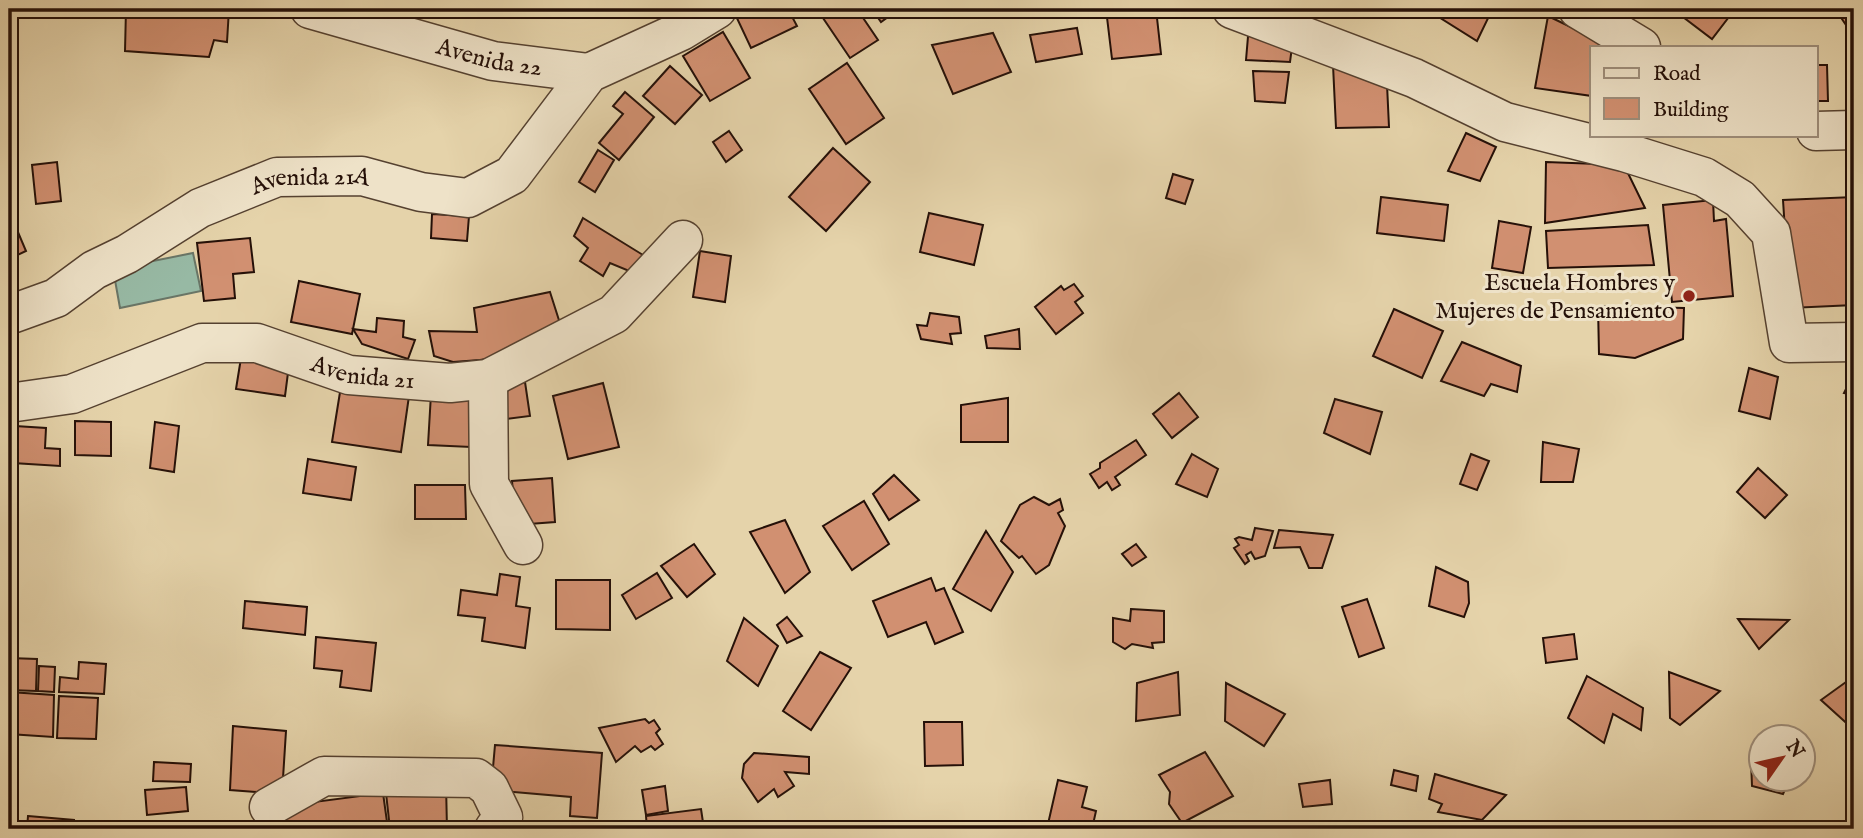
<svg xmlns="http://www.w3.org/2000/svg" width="1863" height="838" viewBox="0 0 1863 838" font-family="'IM FELL English',serif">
	<rect width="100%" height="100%" fill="#e5d3aa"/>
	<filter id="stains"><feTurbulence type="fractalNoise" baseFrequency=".00286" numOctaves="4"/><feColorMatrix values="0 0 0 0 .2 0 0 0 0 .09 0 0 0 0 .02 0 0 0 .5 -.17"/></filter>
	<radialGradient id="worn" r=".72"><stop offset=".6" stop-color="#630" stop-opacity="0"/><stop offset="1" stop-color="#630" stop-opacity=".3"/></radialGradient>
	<!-- water -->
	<polygon fill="#97b9a4" stroke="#697566" stroke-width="2" points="193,253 201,291 120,308 113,269"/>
	<!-- building -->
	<g fill="#d19071" stroke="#251008" stroke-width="2">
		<polygon points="126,9 229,9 227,42 214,40 209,57 125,51"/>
		<polygon points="745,9 788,9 797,26 751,48 735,14"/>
		<polygon points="837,9 857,9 878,40 850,58 823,18"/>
		<polygon points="872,9 899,9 881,22"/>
		<polygon points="1106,9 1156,9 1161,54 1112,59"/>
		<polygon points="1426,9 1490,9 1492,10 1477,41"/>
		<polygon points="1689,9 1735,9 1712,39 1683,17"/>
		<polygon points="1845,9 1854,9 1854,37 1838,13"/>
		<polygon points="1250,13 1295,24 1290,62 1246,60"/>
		<polygon points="1548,16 1612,47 1592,47 1592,96 1535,88"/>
		<polygon points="1077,28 1082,54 1036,62 1030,35"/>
		<polygon points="723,32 750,78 710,101 683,56"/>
		<polygon points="993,33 1011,72 953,94 932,45"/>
		<polygon points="847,63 884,118 846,144 809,89"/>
		<polygon points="1386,63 1389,127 1336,128 1333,65"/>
		<polygon points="1816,65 1827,65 1828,101 1816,101"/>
		<polygon points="670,66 702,95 675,124 643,96"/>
		<polygon points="1253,71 1289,72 1285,103 1255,101"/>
		<polygon points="625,92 654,117 619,160 599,143 623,114 613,106"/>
		<polygon points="729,131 742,150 726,162 713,142"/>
		<polygon points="1466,133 1496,147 1480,181 1448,171"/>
		<polygon points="833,148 870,182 826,231 789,197"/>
		<polygon points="598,150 614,160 595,192 579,182"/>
		<polygon points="57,162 61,201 36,204 32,165"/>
		<polygon points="1546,162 1624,165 1645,208 1545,223"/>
		<polygon points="1173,174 1193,180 1185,204 1166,198"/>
		<polygon points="1381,197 1448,205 1444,241 1377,233"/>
		<polygon points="1854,197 1854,305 1790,308 1783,200"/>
		<polygon points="1713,200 1714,221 1726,219 1733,296 1672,302 1663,205"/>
		<polygon points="9,211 26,251 9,259"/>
		<polygon points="929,213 983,225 974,265 920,252"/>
		<polygon points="432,214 469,216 467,241 431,238"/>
		<polygon points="583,218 643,255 634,273 610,263 603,276 580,261 588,248 574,236"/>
		<polygon points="1499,221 1531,227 1523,273 1492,268"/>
		<polygon points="1648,225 1654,265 1548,268 1546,231"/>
		<polygon points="250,238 254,272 233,274 235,298 204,301 197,243"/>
		<polygon points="700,251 731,256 725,302 693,297"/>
		<polygon points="299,281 360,294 352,334 291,322"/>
		<polygon points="1074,284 1083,296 1075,302 1083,313 1056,334 1035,307 1061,286 1064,290"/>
		<polygon points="550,292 564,336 527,353 480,360 453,362 434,356 429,331 477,332 474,308"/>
		<polygon points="1598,306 1684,308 1683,339 1635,358 1599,354"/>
		<polygon points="1394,309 1443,331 1422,378 1373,356"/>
		<polygon points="930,313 959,317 961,333 950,334 952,344 921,339 917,325 927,326"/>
		<polygon points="377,318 404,321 403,337 415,340 408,359 362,344 353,329 376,332"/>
		<polygon points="1019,329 1020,349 987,348 985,336"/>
		<polygon points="1462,342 1521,366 1517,392 1491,384 1484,396 1441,381"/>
		<polygon points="241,358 289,365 285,396 236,389"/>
		<polygon points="1749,368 1778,377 1770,419 1739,411"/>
		<polygon points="1854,373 1854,395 1844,393"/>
		<polygon points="525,382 530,416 506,419 501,386"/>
		<polygon points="603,383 619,447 568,459 553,396"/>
		<polygon points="341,386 409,396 401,452 332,442"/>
		<polygon points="1179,393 1198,417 1172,438 1153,414"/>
		<polygon points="431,394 474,396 471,447 428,445"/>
		<polygon points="1008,398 1008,442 961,442 961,405"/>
		<polygon points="1335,399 1382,412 1370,454 1324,433"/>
		<polygon points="75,421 111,422 111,456 75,455"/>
		<polygon points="155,422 179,426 174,472 150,468"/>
		<polygon points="15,426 46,428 45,448 60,449 60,466 13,463"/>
		<polygon points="1136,440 1146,455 1115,477 1120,485 1112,490 1107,482 1099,488 1090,474 1100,468 1100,463"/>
		<polygon points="1543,442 1579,449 1573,482 1541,482"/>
		<polygon points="1192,454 1218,469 1207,497 1176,484"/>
		<polygon points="1471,454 1489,461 1477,490 1460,484"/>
		<polygon points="308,459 356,467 351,500 303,493"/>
		<polygon points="1758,468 1787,495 1765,518 1737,492"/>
		<polygon points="894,475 919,500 889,520 873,494"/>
		<polygon points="552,478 555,522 516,525 512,481"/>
		<polygon points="415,485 465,485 466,519 415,519"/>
		<polygon points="1034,497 1049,505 1060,499 1063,510 1058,513 1065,526 1049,565 1036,574 1022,556 1019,558 1001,541 1020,505"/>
		<polygon points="864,501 889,544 852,570 823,526"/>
		<polygon points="785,520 810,572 785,593 750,532"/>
		<polygon points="1255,528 1273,531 1265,556 1255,559 1251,552 1246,555 1249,561 1245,564 1234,548 1239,545 1235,539 1239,537 1252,540"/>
		<polygon points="1279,530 1333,535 1322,568 1309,568 1300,547 1274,548"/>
		<polygon points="986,531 1013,572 991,611 953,589"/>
		<polygon points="694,544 715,574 687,597 661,566"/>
		<polygon points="1136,544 1146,557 1132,566 1122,554"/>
		<polygon points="1436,567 1468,582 1469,603 1464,617 1429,606"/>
		<polygon points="657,573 672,598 636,619 622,595"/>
		<polygon points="500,574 520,577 516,606 530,608 525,648 482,641 485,618 458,615 461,590 497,595"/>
		<polygon points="931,578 936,591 944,588 963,632 935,644 926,622 888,637 873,601"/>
		<polygon points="556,580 610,580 610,630 556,629"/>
		<polygon points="1367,599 1384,648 1359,657 1342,607"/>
		<polygon points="245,601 307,607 305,635 243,628"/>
		<polygon points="1131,609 1164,611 1164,642 1152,643 1153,648 1132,644 1125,649 1113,642 1113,618 1130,621"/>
		<polygon points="787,617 802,636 787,643 777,625"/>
		<polygon points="744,618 778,646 758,686 727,661"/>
		<polygon points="1738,619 1789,620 1759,649"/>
		<polygon points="1574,634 1577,659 1546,663 1543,638"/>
		<polygon points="316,637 376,643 371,691 340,687 342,671 314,668"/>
		<polygon points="820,652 851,668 811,730 783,711"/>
		<polygon points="9,658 37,659 36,691 9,690"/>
		<polygon points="79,662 106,664 104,694 59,692 60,677 78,679"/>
		<polygon points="39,666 55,667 54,692 38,691"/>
		<polygon points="1178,672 1180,715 1136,721 1137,683"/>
		<polygon points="1669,672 1720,691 1680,725 1670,718"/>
		<polygon points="1587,676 1643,708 1641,730 1613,714 1604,743 1568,718"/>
		<polygon points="1846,682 1854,690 1853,729 1821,700"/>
		<polygon points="1226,683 1285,714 1264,746 1225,721"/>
		<polygon points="9,692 54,695 53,737 9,734"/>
		<polygon points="59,696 98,698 96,739 57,738"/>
		<polygon points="645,719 649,723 654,720 660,729 656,733 663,744 655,750 651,746 641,752 635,746 616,762 599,728"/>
		<polygon points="924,722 962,722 963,765 925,766"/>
		<polygon points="233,726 286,731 282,794 230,790"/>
		<polygon points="495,745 602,753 597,818 570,816 571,797 491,790"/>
		<polygon points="1205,752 1233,796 1182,823 1169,804 1170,792 1159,775"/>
		<polygon points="754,753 809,757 809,774 785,772 794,786 778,797 774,789 758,802 742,778 744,764"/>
		<polygon points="1751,760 1762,763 1762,778 1790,778 1783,794 1752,786"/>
		<polygon points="154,762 191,764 190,782 153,781"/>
		<polygon points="1394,770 1418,776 1416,791 1391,785"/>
		<polygon points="1435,774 1506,795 1482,820 1438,812 1442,804 1429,799"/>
		<polygon points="1058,780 1087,787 1082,807 1096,811 1092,829 1069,829 1048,824"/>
		<polygon points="1330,780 1332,804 1303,807 1299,784"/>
		<polygon points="385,784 446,784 447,829 390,829"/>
		<polygon points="665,786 668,811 646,815 642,790"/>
		<polygon points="186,787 188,811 147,815 145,790"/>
		<polygon points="383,793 388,829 287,829 283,806"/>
		<polygon points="701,809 704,829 647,829 646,816"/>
		<polygon points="28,816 74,820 74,829 27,829"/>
	</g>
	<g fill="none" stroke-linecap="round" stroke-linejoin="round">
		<defs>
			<g id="minor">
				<path id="s1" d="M310,9L493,61L589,73"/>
				<polyline points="1232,9 1414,78 1505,122 1624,152 1704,177 1740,199 1771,233 1789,343 1854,342"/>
				<polyline points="1578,9 1641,47"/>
				<polyline points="1816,131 1854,130"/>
				<path id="s2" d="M9,315L56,298L94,270L127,254L200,208L277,177L362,176L421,192L468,198L512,175L589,73L681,31L717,9"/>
				<polyline points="488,379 489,484 523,545"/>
				<path id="s3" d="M9,403L72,394L202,343H257L349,375L450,383L488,379L614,314L683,240"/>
				<polyline points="269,807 324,776 476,778 489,788 503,817 494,829"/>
			</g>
		</defs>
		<!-- minor casing -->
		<use href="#minor" stroke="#554130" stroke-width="41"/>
		<!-- minor -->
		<use href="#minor" stroke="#eee2c8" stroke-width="38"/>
	</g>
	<!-- markers -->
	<circle fill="#8f2418" stroke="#eee2c8" stroke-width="2.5" cx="1689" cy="296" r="7"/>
	<g text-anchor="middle" stroke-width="6" stroke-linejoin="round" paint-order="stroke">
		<!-- street labels -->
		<g font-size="24" fill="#251008" stroke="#eee2c8">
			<text dy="8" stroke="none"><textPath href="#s1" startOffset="186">Avenida 22</textPath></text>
			<text dy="8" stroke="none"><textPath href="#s2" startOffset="336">Avenida 21A</textPath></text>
			<text dy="8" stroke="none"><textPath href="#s3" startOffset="369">Avenida 21</textPath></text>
		</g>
		<!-- poi labels -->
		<g font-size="24" fill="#251008" stroke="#eee2c8" text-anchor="end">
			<text x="1675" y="290">Escuela Hombres y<tspan x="1675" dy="28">Mujeres de Pensamiento</tspan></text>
		</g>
	</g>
	<!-- margin -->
	<rect width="1863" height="838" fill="none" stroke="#e5d3aa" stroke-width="35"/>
	<rect x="10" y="10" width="1842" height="817" fill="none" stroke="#251008" stroke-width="3.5"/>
	<rect x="18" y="18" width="1828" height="803" fill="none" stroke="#251008" stroke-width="2"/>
	<!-- legend -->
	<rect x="1590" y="46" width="228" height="91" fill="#eee2c8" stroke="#9e8e7b" stroke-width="2"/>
	<rect x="1604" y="68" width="35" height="10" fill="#eee2c8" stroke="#9e8e7b" stroke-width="2"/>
	<text x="1653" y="80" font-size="21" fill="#251008">Road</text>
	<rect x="1604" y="98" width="35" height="21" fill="#d19071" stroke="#9e8e7b" stroke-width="2"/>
	<text x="1653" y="116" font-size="21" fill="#251008">Building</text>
	<!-- north arrow -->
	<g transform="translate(1782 758) rotate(56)"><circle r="33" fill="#eee2c8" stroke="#9e8e7b" stroke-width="2"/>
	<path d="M0-5L12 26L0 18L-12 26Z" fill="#8f2418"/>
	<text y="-10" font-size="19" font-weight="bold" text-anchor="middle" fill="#251008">N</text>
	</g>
	<rect width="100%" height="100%" filter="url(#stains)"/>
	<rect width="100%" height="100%" fill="url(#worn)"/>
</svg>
